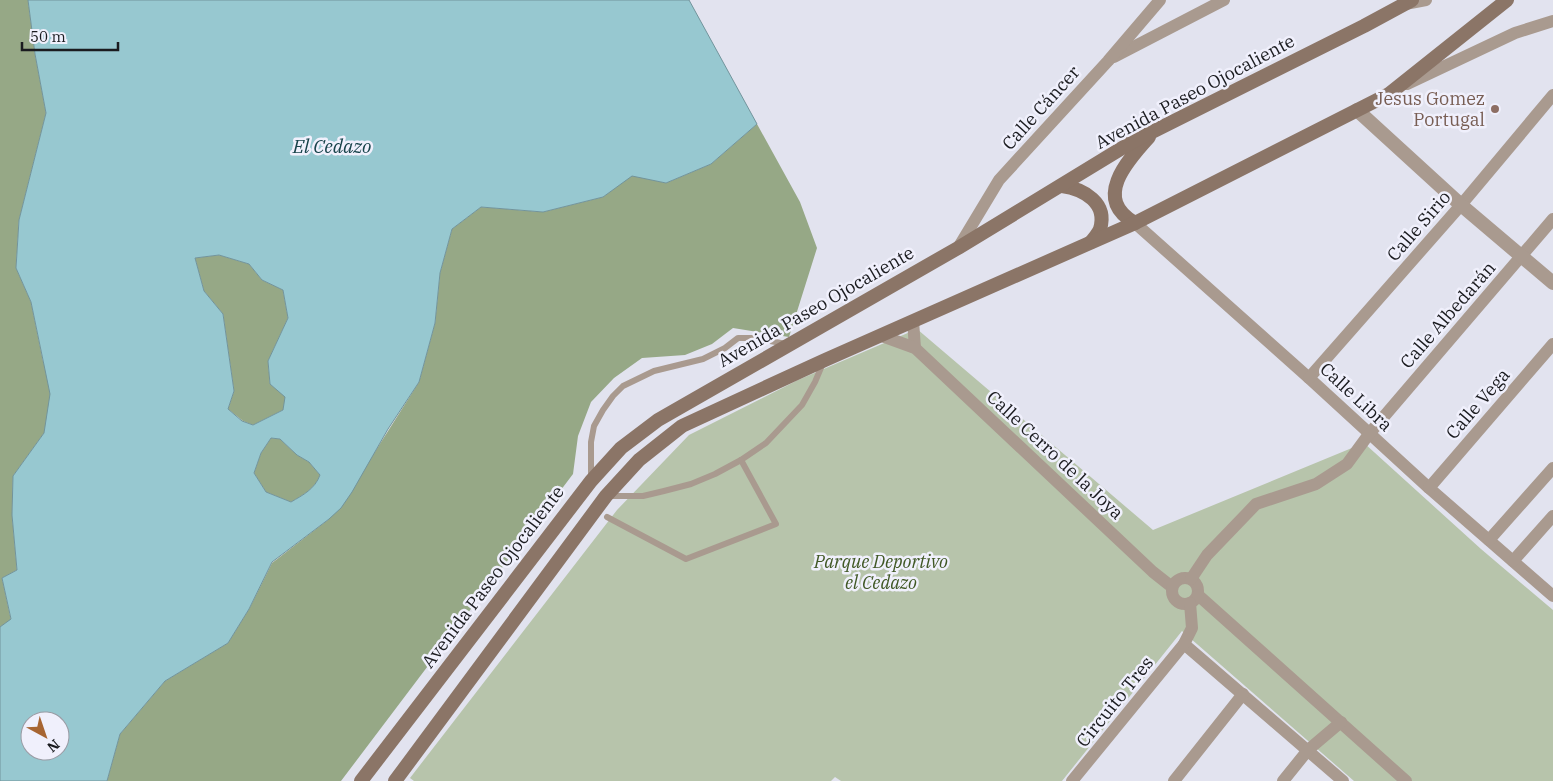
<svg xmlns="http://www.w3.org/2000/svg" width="1553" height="781" viewBox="0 0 1553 781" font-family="'IBM Plex Serif',serif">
	<rect width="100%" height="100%" fill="#e2e3ef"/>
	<!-- green -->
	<polygon fill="#b7c4ab" points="917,329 1153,530 1364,443 1481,549 1553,610 1553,781 1354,781 1182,631 1062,781 841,781 835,777 831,781 414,781 410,778 617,510 689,435 798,380"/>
	<!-- forest -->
	<g fill="#96a886">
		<polygon points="0,0 28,0 35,54 46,113 19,220 16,268 31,302 43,361 54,389 44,433 13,476 12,515 17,570 2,578 11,620 0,627"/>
		<polygon points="757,124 800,202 817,248 789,337 733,328 712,344 685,355 642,358 614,378 591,402 578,436 573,474 341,781 107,781 120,734 165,681 228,643 249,609 272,563 329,519 371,458 419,382 435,323 440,273 452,229 481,207 543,212 603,197 632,175 666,183 711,164"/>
		<polygon points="219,255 249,264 262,280 283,290 288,318 268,361 270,384 286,397 283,410 253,425 243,421 228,409 234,391 223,314 204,291 195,258"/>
		<path d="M271,438L280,439L297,455L309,462L320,475C315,489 303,495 291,502L266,492L254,473L261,453Z"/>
	</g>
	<!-- water -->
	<path fill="#97c8d0" stroke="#72949b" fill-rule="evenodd" d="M28,0H689L757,124L711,164L666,183L632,176L603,197L543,212L481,207L452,229L440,273L435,323L419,382L388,429L352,492L341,508L329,519L272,562L249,609L228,643L165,681L120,734L107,781H0V627L11,619L2,578L17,570L12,515L13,476L44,433L50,394L31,302L16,268L19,220L46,113L35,54ZM219,255L249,264L262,280L283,290L288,318L268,361L270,384L285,397L283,410L253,425L242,421L228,409L234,391L223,314L204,291L195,258ZM271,438L280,439L297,455L309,462L320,475C315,489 303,495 291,502L266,492L254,473L261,453ZM30,721H60V751H30Z"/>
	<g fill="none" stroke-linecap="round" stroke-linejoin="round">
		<!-- service -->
		<g stroke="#a99a8f" stroke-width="6">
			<polyline points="591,478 591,442 594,426 603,410 613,396 623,386 654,371 703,359 725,348 738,338 755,338 786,344"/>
			<polyline points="607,496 643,496 664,491 691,484 715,474 741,460 766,443 802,405 815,382 823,363"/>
			<polyline points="607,517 686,559 776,524 741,460"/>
		</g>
		<!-- minor -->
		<g stroke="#a99a8f" stroke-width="12">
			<polyline points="1403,2 1405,4 1426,0"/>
			<polyline points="1114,57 1224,0"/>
			<polyline points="1407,84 1515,33 1553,21"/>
			<polyline points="1135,223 1309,378 1429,488 1553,596"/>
			<polyline points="958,248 999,180 1108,61 1160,0"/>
			<polyline points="913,321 915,348"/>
			<polyline points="882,336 915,348 1153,572 1172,587"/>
			<polyline points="1309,378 1461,205 1553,95"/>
			<polyline points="1429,488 1553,344"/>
			<polyline points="1489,540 1553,468"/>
			<polyline points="1513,561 1553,516"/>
			<circle cx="1185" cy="591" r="13"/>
			<polyline points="1191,579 1207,555 1256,504 1316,484 1347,464 1369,434 1553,219"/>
			<polyline points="1198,595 1406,781"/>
			<polyline points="1184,644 1343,781"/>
			<polyline points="1072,781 1184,644 1192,628 1190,603"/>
			<polyline points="1174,781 1243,694"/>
			<polyline points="1283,781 1308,750 1341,722"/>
		</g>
		<!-- tertiary -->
		<polyline stroke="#a99a8f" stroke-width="14" points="1357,110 1461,205 1553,283"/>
		<!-- secondary -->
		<g stroke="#8b7567" stroke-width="14">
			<path d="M1062,186C1084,189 1108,203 1100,229C1098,234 1094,238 1091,242"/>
			<path d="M1135,223C1093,199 1126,162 1149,137"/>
			<polyline points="361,781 591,481 621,448 658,420 958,248 1132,142 1364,26 1412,0"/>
			<polyline points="395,781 606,496 639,460 682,426 825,360 1135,223 1389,94 1507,0"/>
		</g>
	</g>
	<!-- markers -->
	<circle fill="#8d6e63" stroke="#f0f0fc" stroke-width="2" cx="1495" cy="109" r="5"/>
	<g text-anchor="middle" stroke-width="5" stroke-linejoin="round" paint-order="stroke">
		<!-- street labels -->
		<g font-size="18" fill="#1a1b1f" stroke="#f0f0fc">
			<text transform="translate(1195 92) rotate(-28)" y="6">Avenida Paseo Ojocaliente</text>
			<text transform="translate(1041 108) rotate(-48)" y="6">Calle Cáncer</text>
			<text transform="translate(1419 226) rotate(-49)" y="6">Calle Sirio</text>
			<text transform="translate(816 307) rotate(-30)" y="6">Avenida Paseo Ojocaliente</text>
			<text transform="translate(1448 315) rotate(-49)" y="6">Calle Albedarán</text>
			<text transform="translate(1356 397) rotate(43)" y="6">Calle Libra</text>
			<text transform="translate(1478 404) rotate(-49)" y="6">Calle Vega</text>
			<text transform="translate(1055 455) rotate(43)" y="6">Calle Cerro de la Joya</text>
			<text transform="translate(493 577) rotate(-53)" y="6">Avenida Paseo Ojocaliente</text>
			<text transform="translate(1115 702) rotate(-51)" y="6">Circuito Tres</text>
		</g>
		<!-- education labels -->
		<g font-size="18" fill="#785e54" stroke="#f0f0fc" text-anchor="end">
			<text x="1485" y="105">Jesus Gomez<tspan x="1485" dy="21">Portugal</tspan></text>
		</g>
		<!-- park labels -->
		<g font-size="18" font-style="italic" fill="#405825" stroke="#f0f0fc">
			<text x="881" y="568">Parque Deportivo<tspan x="881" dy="21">el Cedazo</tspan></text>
		</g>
		<!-- water labels -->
		<g font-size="19" font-style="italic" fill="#17434a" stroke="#f0f0fc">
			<text x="332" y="153">El Cedazo</text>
		</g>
	</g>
	<!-- north arrow -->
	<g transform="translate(45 736) rotate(140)"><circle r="24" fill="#f0f0fc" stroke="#9a9ba4"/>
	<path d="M0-4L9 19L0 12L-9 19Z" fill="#a76532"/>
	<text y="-8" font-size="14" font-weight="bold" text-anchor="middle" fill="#1a1b1f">N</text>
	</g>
	<!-- scale -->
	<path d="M22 42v8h96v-8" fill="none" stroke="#1a1b1f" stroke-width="2.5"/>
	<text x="30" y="42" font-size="15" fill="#1a1b1f" stroke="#f0f0fc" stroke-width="4" paint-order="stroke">50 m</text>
</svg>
